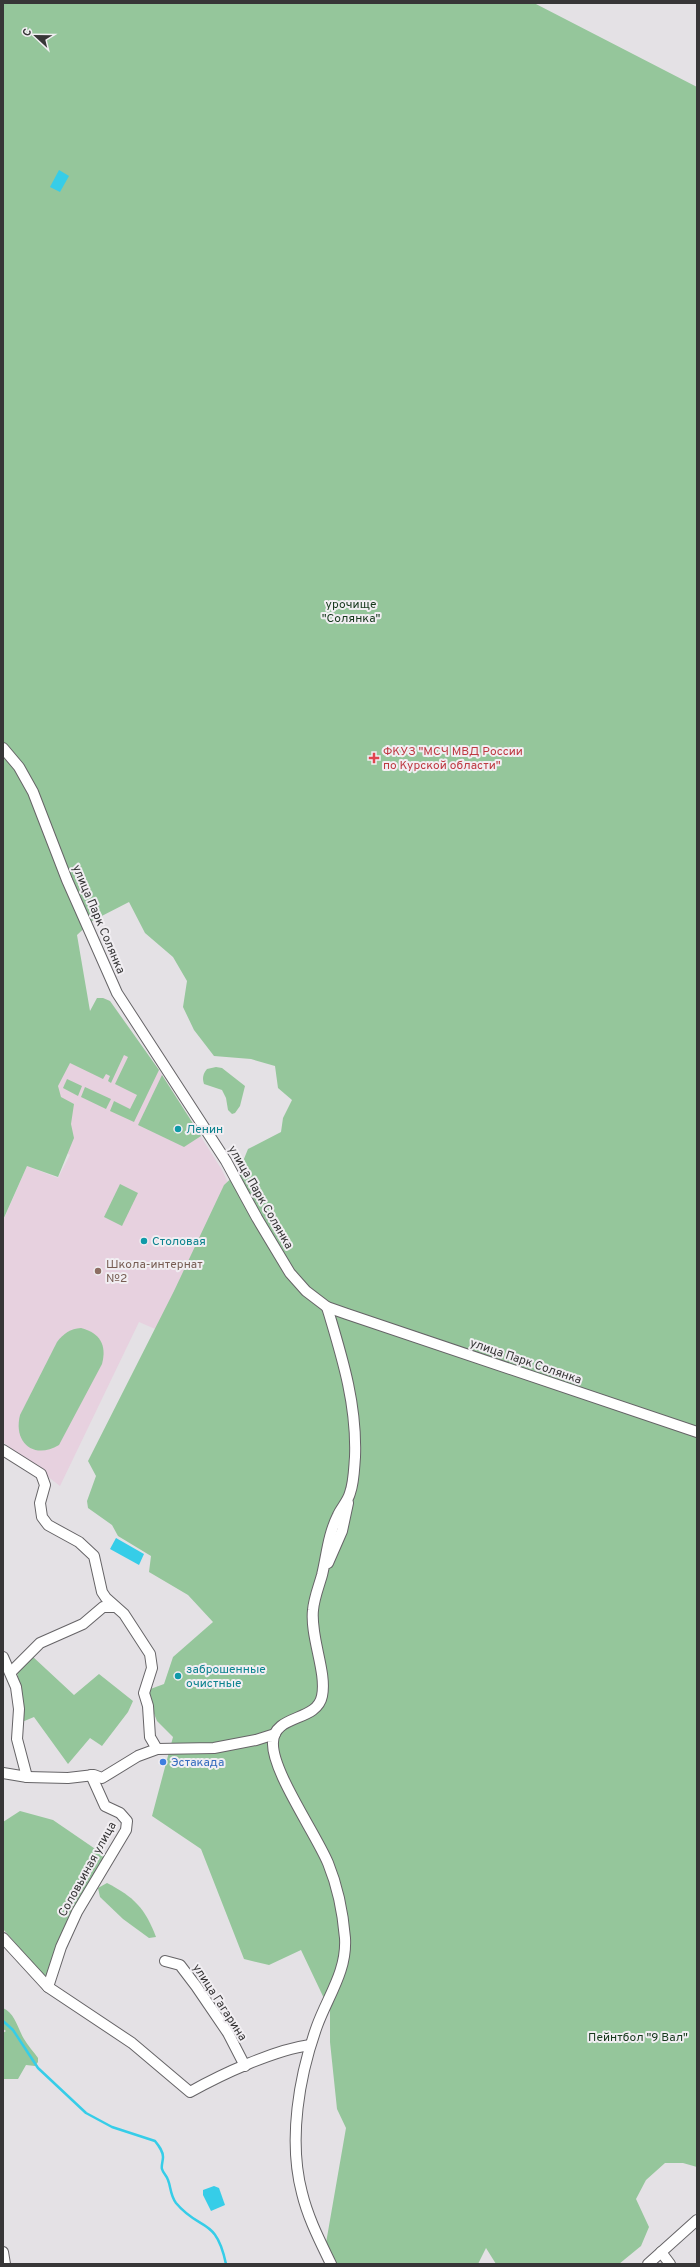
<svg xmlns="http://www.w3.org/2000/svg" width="700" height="2267" viewBox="0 0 700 2267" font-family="Overpass,sans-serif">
	<rect width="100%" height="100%" fill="#e4e1e5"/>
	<!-- education -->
	<polygon fill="#e7d1df" points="97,998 103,998 110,1001 160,1072 222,1170 234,1196 162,1332 139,1322 60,1486 3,1442 3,1221 27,1166 58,1178 70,1155 39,1132 35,1123"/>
	<!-- green -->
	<g fill="#95c69b">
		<polygon points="3,3 534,3 697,87 697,2167 683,2163 665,2163 646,2180 636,2199 649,2227 641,2246 619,2264 496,2264 486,2248 478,2264 334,2264 326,2243 346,2128 337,2109 330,2042 330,2011 301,1950 269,1965 244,1959 201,1849 152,1816 173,1737 157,1721 145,1691 164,1684 173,1657 213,1622 188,1595 149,1572 151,1556 118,1536 112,1525 88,1508 87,1501 96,1476 88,1461 174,1291 224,1185 239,1171 248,1149 281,1132 283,1118 292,1100 278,1088 275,1066 251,1059 214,1056 194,1030 183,1007 187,981 173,957 145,933 129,902 92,921 77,935 90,1011 97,998 103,998 110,1001 159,1070 134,1122 110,1111 114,1101 130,1109 137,1095 115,1084 128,1057 124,1055 111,1083 108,1081 110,1076 106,1074 103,1079 70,1063 58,1086 61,1097 74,1104 71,1124 74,1138 58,1177 27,1166 3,1220"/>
		<path d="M216,1067L222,1068L245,1086L240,1106L235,1113L232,1114L228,1110L226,1098L222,1090L204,1084C202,1078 203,1074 207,1069Z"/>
		<polygon points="162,1075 201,1136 184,1147 138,1125"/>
		<polygon points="67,1079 82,1086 78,1096 63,1088"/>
		<polygon points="85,1087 111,1099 106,1109 81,1097"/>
		<polygon points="120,1184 138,1193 122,1226 104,1217"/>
		<path d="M81,1328C100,1333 107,1345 102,1364L59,1445C34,1460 13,1443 20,1415L57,1342C64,1333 70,1329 81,1328Z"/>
		<polygon points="32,1656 74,1695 99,1674 133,1701 128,1712 102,1746 90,1738 68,1764 34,1717 22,1722 23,1700 17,1672"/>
		<polygon points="20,1811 53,1820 107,1857 47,1979 3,1929 3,1822"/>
		<path d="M107,1883C134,1897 145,1908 156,1937L149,1938L123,1919L100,1897L98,1888Z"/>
		<path d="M3,2008C15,2013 18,2029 24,2039C28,2046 34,2052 38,2058V2062L35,2066L26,2065L18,2079H3V2033L6,2031L3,2029Z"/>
	</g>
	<!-- water -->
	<g fill="#36cde8">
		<polygon points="59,170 69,176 60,192 50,187"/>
		<polygon points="116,1538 144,1554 139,1565 110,1549"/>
		<polygon points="214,2186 219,2188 225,2205 211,2211 203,2195 203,2190"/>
	</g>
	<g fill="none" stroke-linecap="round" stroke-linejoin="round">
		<!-- stream -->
		<path stroke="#36cde8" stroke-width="2.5" d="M3,2021L13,2030L38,2068L86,2113L112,2127L155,2141C159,2146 163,2151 163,2157C163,2161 161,2166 162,2169C163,2173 167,2176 168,2180C171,2187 170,2195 176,2203C200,2232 216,2216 226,2264"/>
		<defs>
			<g id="minor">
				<polyline points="3,748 19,767 33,792 67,880 117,993 226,1161 257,1218 290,1273 306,1291 327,1307 347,1314 697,1432"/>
				<path d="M327,1307C342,1357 357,1404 355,1457C354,1469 354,1482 350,1493C348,1501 341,1508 338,1515C328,1535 327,1554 322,1575C319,1586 314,1598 313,1610C310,1637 327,1672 322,1696C317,1722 274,1714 273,1742C271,1770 316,1834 328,1863C337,1885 343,1914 345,1938C347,1971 328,1996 317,2026C299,2076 288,2140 302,2193C308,2218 320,2241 331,2264"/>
				<polyline points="3,1450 41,1474 45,1485 40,1503 42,1517 48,1525 79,1542 94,1556 102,1592 106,1598 124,1614 150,1654 152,1668 144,1693 148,1706 150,1737 157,1749"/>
				<polyline points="328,1563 342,1531 348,1503"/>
				<polyline points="3,1657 16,1687 19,1709 17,1739 27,1777 3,1773"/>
				<polyline points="11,1672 40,1643 83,1624 103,1607 115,1607"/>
				<polyline points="27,1777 68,1778 94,1775 102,1778 138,1756 157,1749 214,1748 256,1740 275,1734"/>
				<path d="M3,1938L48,1987L132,2043L190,2092C222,2074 274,2050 310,2045"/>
				<polyline points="165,1961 180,1965 196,1986 228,2033 245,2066"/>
				<polyline points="48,1987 61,1947 77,1912 126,1830 127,1821 120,1813 105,1806 91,1775"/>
				<polyline points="3,2252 5,2264"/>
				<polyline points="661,2252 670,2264"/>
				<polyline points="648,2264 697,2220"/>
			</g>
		</defs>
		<!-- minor casing -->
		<use href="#minor" stroke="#666467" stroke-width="12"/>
		<!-- minor -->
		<use href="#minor" stroke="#fff" stroke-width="10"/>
	</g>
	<!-- markers -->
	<path fill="#e0444e" stroke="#f1eef2" stroke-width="1.5" d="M372 752h4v4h4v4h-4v4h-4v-4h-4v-4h4z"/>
	<g fill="#0f9aa8" stroke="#f1eef2" stroke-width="1.5">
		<circle cx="178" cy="1129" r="4"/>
		<circle cx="144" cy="1241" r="4"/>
		<circle cx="178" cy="1676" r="4"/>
	</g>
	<circle fill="#8d6e63" stroke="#f1eef2" stroke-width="1.5" cx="98" cy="1271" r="4"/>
	<circle fill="#3f7fe0" stroke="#f1eef2" stroke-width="1.5" cx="163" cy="1762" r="4"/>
	<g text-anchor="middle" stroke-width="4" stroke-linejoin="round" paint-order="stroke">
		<!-- park labels -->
		<g font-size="12" fill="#16381c" stroke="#f1eef2">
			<text x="351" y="608">урочище<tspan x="351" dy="14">"Солянка"</tspan></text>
			<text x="638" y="2041">Пейнтбол "9 Вал"</text>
		</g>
		<!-- health labels -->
		<g font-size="12" fill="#be3a42" stroke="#f1eef2" text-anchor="start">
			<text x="383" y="755">ФКУЗ "МСЧ МВД России<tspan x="383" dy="14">по Курской области"</tspan></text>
		</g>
		<!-- street labels -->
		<g font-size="12" fill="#373637" stroke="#f1eef2">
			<text transform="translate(99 919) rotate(67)" y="4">улица Парк Солянка</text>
			<text transform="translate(261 1197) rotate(60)" y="4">улица Парк Солянка</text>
			<text transform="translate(526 1361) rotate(19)" y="4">улица Парк Солянка</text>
			<text transform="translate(87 1869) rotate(-61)" y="4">Соловьиная улица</text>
			<text transform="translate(220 2002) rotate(57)" y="4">улица Гагарина</text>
		</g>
		<!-- culture labels -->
		<g font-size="12" fill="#0d838f" stroke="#f1eef2" text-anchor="start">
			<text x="186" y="1133">Ленин</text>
			<text x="152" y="1245">Столовая</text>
			<text x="186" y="1673">заброшенные<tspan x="186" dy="14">очистные</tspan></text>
		</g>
		<!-- education labels -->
		<g font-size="12" fill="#785e54" stroke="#f1eef2" text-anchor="start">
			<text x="106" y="1268">Школа-интернат<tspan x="106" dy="14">№2</tspan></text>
		</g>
		<!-- shop labels -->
		<g font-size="12" fill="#366cbe" stroke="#f1eef2" text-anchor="start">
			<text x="171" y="1766">Эстакада</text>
		</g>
	</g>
	<!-- border -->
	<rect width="700" height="2267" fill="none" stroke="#373637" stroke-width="8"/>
	<!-- north arrow -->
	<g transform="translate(36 36) rotate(292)" stroke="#f1eef2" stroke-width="3" paint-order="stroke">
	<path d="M0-3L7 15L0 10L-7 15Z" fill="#373637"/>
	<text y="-6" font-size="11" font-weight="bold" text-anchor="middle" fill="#373637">С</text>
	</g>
</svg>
